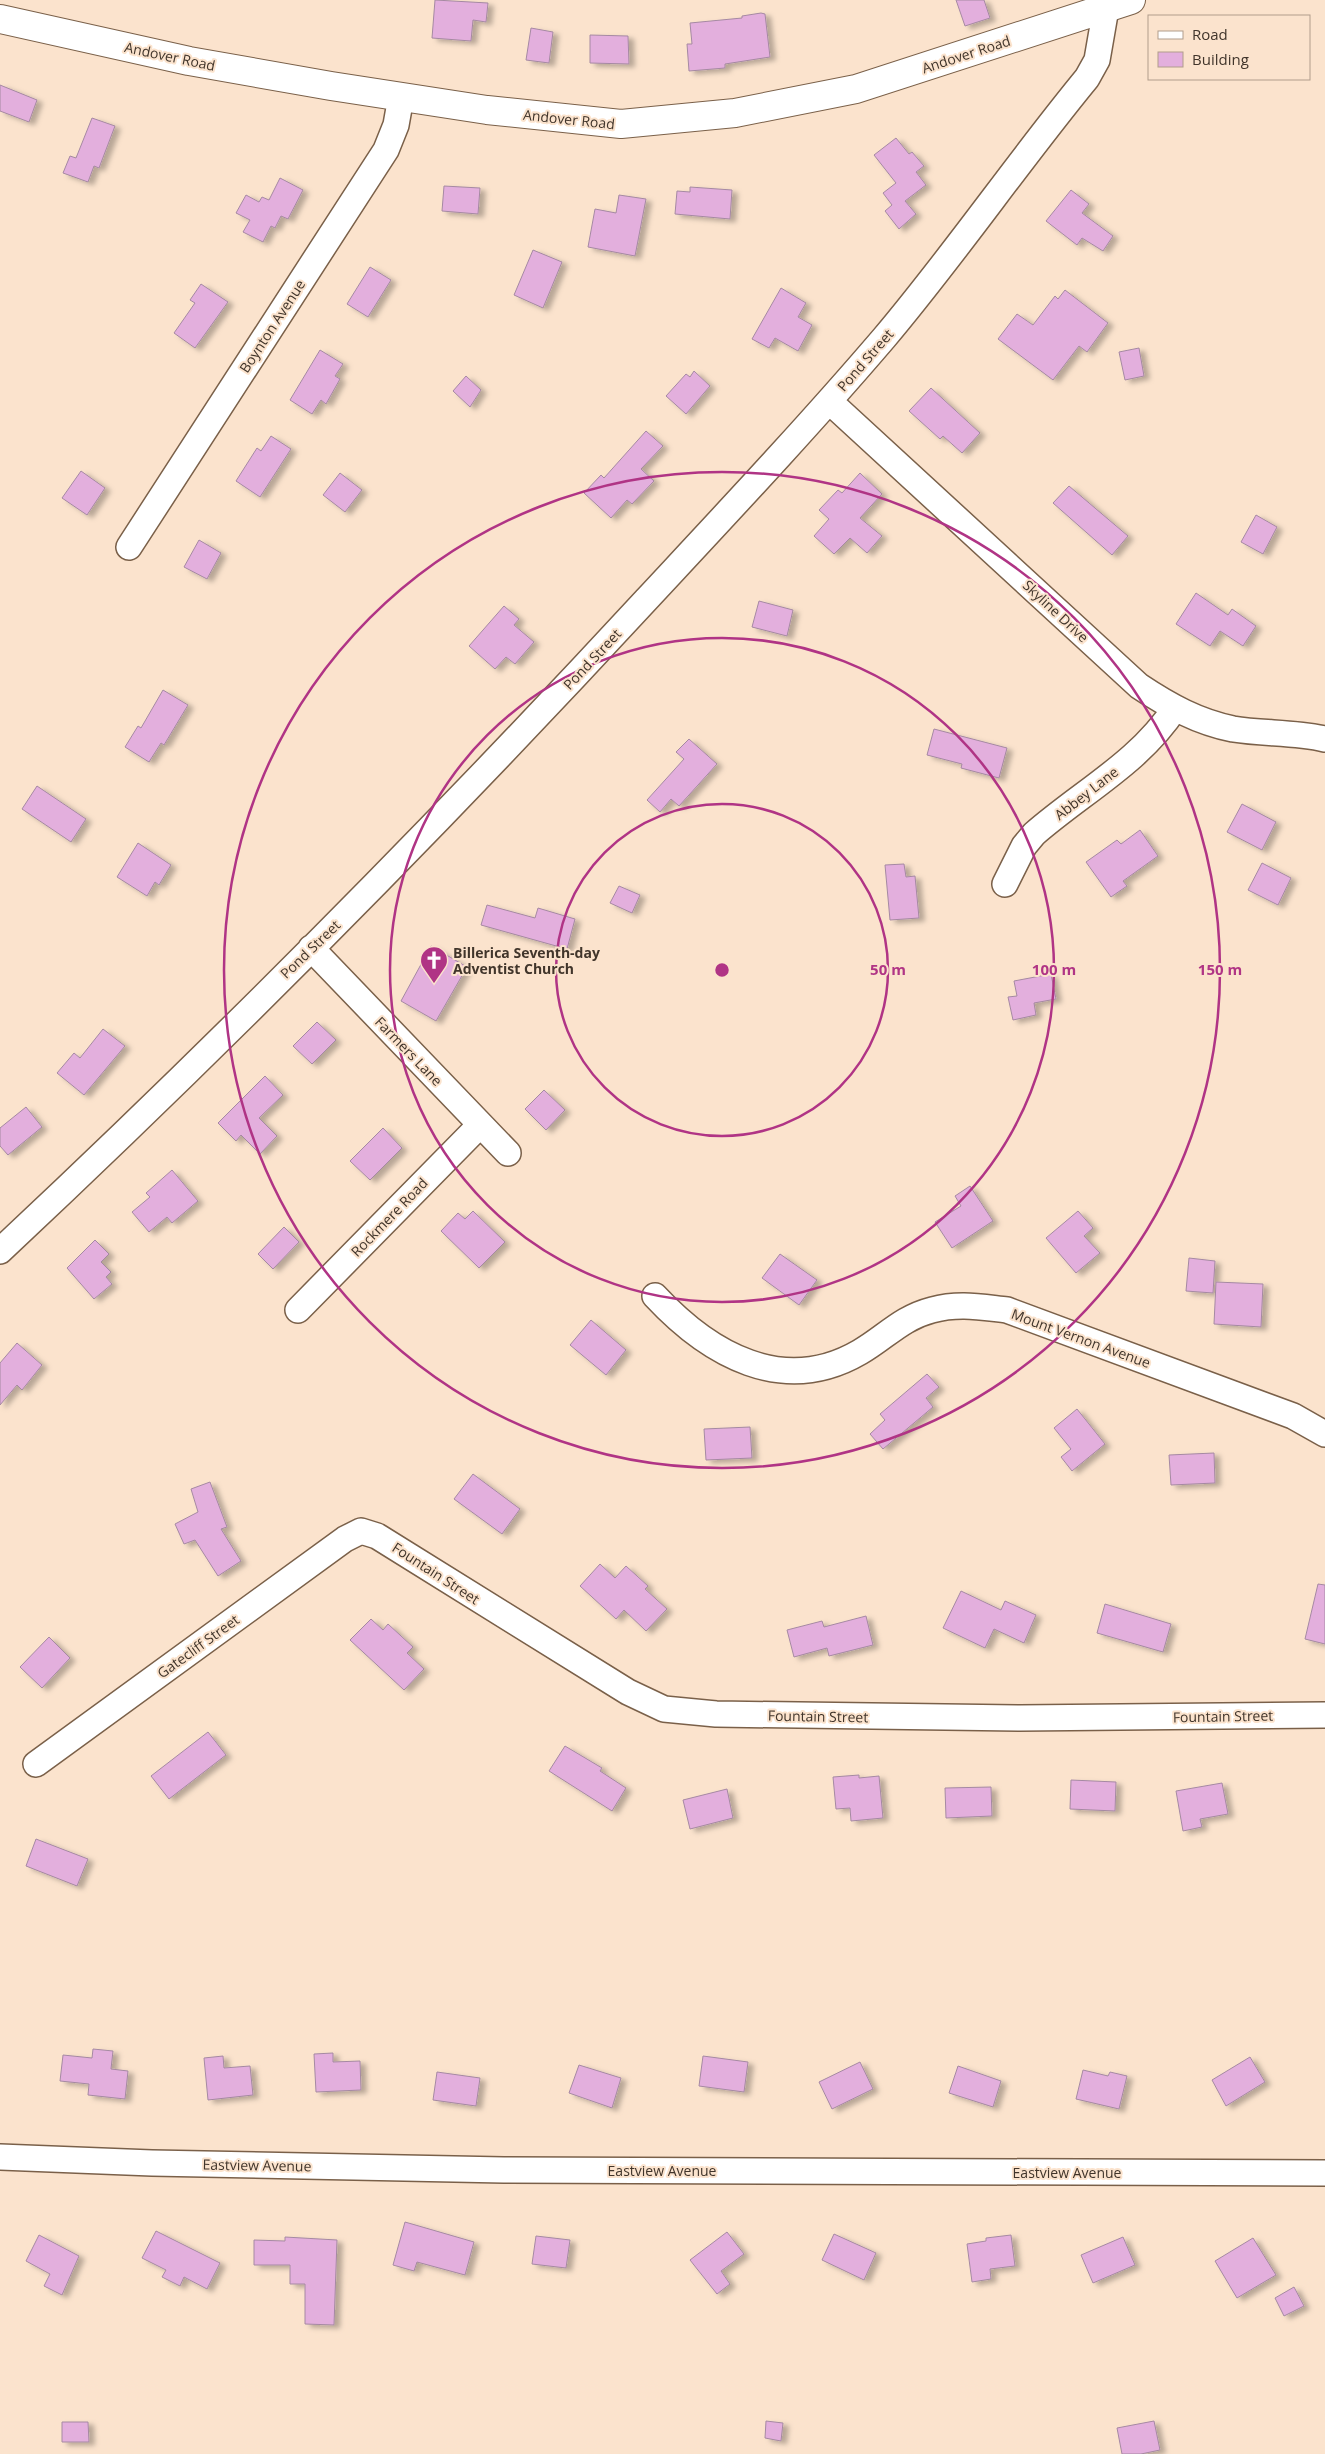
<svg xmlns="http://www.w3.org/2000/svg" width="1325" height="2454" font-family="'Open Sans',sans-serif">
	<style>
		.building { fill: #e3afdd; stroke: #a589a2; filter: url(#shadow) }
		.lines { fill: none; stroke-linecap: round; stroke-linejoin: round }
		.minor-casing { stroke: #7a6049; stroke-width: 28 }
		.major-casing { stroke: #7a6049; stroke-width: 30 }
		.minor { stroke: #fff; stroke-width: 25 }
		.major { stroke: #fff; stroke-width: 28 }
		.ring { fill: none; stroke: #b03485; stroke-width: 2.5 }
		.labels { text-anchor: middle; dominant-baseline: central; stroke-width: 4; stroke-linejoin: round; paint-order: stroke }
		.street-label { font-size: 14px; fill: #41352b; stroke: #fbe3cd }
		.poi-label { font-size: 14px; font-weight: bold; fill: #41352b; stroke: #fbe3cd; text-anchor: start }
		.centre { fill: #b03485; stroke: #fbe3cd; stroke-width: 2.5 }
		.ring-label { font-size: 15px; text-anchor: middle; font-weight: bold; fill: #b03485; stroke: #fbe3cd; stroke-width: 4; stroke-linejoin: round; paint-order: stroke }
	</style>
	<defs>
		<filter id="shadow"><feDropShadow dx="5.5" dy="3" stdDeviation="2.5" flood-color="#0004"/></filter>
	</defs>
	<rect width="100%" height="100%" fill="#fbe3cd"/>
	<!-- building -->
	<path class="building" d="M435,0L488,3L486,22L473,20L471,41L432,38Z
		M956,0H984L990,18L965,26Z
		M761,13L765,14L770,57L725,64V68L689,71L687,44H692L690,23L742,18V16Z
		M531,28L553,32L549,63L526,60Z
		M590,35L628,36L629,64L590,63Z
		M0,85L37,100L29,122L0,111Z
		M92,118L115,126L99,168L94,166L88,182L63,173L70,156L76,158Z
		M896,138L909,154L912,152L924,166L916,172L926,185L905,201L916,214L899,229L885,211L892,205L883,193L896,183L874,155Z
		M280,178L303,190L288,219L281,216L275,228L271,226L263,242L243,232L250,220L236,213L246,195L259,202L262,197L269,200Z
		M444,186L480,188L478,214L442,211Z
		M690,187L732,190L730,219L675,214L677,191L690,192Z
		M1071,190L1089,204L1082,213L1113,236L1103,251L1082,238L1077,245L1046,221Z
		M619,195L646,199L635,256L588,247L595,209L616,213Z
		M533,250L562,262L543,308L514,295Z
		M370,267L391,280L368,317L347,304Z
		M201,284L228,302L195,348L174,333L195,303L190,300Z
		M781,288L806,303L798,317L812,325L798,351L775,338L769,348L752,339Z
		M1065,290L1108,323L1087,352L1079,346L1053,380L998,339L1017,314L1033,325L1055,296L1058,299Z
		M1139,348L1144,376L1125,380L1119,352Z
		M320,350L343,364L335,376L340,379L326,404L321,400L312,414L290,400Z
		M694,371L710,386L686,414L666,396L686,374L690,377Z
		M466,376L481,390L470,407L453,391Z
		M931,388L980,433L962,453L943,436L940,439L909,411Z
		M646,431L663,446L641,469L654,481L632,504L627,500L611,518L584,493L601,475L604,478Z
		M271,436L291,449L260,497L236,481L257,448L261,451Z
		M81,471L105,488L87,515L62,498Z
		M340,473L362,490L345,512L323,495Z
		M860,473L882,494L860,518L882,536L867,553L850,538L834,554L814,536L829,519L819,510L838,490L842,493Z
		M1069,486L1128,536L1112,555L1053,503Z
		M1256,515L1277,527L1263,554L1241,542Z
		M199,540L221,553L207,579L184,567Z
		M1196,593L1228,615L1232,609L1256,626L1243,646L1220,631L1210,646L1176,624Z
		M759,601L793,610L787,636L752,627Z
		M504,606L519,619L514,625L534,642L515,664L506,657L495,669L469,646Z
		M163,690L188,705L164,745L161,743L149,762L125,747L138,726L141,728Z
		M934,729L1007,748L999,778L961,768L962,764L927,755Z
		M689,739L717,764L679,806L671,799L660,812L647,800L684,759L676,752Z
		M37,786L86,819L71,842L22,809Z
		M1242,804L1276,822L1262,850L1227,832Z
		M1140,830L1158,856L1123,881L1127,886L1111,897L1086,862L1117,840L1121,844Z
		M138,843L171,865L159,885L155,882L147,896L117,877Z
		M1262,863L1291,878L1278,905L1248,890Z
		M904,864L906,877L915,876L919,918L890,920L885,865Z
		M619,886L640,895L632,913L610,903Z
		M487,905L535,918L538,908L575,919L567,949L481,925Z
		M431,946L467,967L436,1021L401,1001Z
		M1051,974L1056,999L1034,1003L1036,1015L1013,1020L1008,997L1017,996L1014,981Z
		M317,1022L336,1040L312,1064L293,1046Z
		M103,1029L125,1046L84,1095L57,1073L74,1053L80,1058Z
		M265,1076L283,1095L259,1118L277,1136L260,1154L241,1135L236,1141L218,1123Z
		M544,1090L565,1110L546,1130L525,1109Z
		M26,1107L42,1127L8,1155L0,1146V1128Z
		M383,1128L402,1148L370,1180L350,1161Z
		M172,1170L198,1201L172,1223L167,1217L149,1232L132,1212L150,1197L146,1193Z
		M970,1186L993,1221L952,1248L935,1222L961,1206L955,1196Z
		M473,1211L505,1242L479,1268L441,1231L458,1213L465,1219Z
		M1078,1211L1093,1228L1084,1236L1100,1253L1076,1273L1046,1238Z
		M284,1227L299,1242L273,1269L258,1254Z
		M95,1240L109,1254L101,1262L111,1272L106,1277L112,1284L94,1299L67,1268Z
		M780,1254L817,1280L799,1305L762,1278Z
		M1189,1258L1215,1261L1213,1293L1186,1291Z
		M1216,1282L1263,1284L1261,1327L1214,1324Z
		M591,1320L626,1350L606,1375L570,1345Z
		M17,1343L42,1365L22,1390L17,1385L0,1405V1363Z
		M927,1374L939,1387L926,1398L933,1407L883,1449L870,1434L885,1420L880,1414Z
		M1077,1409L1105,1444L1072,1471L1061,1457L1071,1449L1054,1428Z
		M750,1427L752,1458L706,1460L704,1429Z
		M1214,1453L1215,1483L1171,1485L1169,1455Z
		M473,1474L520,1509L502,1534L454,1499Z
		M210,1482L227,1527L221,1529L241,1561L218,1576L195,1540L184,1544L175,1524L198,1512L191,1489Z
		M600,1564L615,1578L626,1566L648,1586L645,1589L667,1609L646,1631L624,1610L616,1619L580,1586Z
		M1318,1584L1325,1585V1644L1305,1639Z
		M961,1591L1001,1610L1005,1601L1036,1615L1024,1643L994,1629L985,1648L943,1628Z
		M1105,1604L1171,1624L1163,1652L1097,1633Z
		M866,1616L873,1645L829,1656L827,1648L794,1657L787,1630L822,1621L824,1627Z
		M371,1619L383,1630L388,1624L413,1647L407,1653L424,1669L404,1690L350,1640Z
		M49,1637L70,1658L42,1688L20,1667Z
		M208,1732L226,1755L169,1799L151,1776Z
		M565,1746L602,1768L600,1771L626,1788L612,1811L549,1771Z
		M859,1775V1778L879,1776L883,1818L851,1821L850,1808L836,1809L833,1777Z
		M1071,1780L1116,1782L1115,1811L1070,1809Z
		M1222,1783L1228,1814L1200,1819L1202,1827L1183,1831L1176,1791Z
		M991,1787L992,1816L946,1818L945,1788Z
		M727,1789L733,1818L690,1829L683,1800Z
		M36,1839L88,1859L77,1886L26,1866Z
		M93,2049L113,2051L111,2069L128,2071L125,2099L88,2095L89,2084L60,2081L63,2055L92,2058Z
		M333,2053V2062L360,2061L361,2090L316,2092L314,2054Z
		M223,2056L224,2068L250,2066L253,2095L208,2100L204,2058Z
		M703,2056L748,2062L744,2092L699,2086Z
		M1250,2057L1265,2082L1226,2106L1212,2080Z
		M860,2062L873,2089L832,2109L819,2082Z
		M579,2065L621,2078L612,2108L569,2093Z
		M958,2066L1001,2081L993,2107L949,2093Z
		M1083,2070L1108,2076L1110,2072L1127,2076L1119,2109L1076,2099Z
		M437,2072L480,2078L476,2106L433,2100Z
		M405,2222L474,2242L465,2275L417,2262L414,2271L393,2265Z
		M156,2231L220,2263L207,2289L184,2277L180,2286L162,2277L166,2270L142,2258Z
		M727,2232L744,2254L721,2271L730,2284L717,2294L690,2260Z
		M834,2234L876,2253L864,2280L822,2260Z
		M39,2235L79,2256L62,2295L44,2286L50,2274L26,2261Z
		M1011,2235L1015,2266L990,2269L991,2279L972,2282L967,2244L986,2241V2238Z
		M536,2236L570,2240L566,2268L532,2264Z
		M285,2237L337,2240L334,2325L305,2324V2284H290V2265H254V2240L285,2241Z
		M1123,2237L1135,2265L1093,2283L1081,2255Z
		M1253,2238L1276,2275L1237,2298L1215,2261Z
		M1294,2287L1304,2306L1284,2316L1275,2298Z
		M766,2421L783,2423L781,2441L765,2438Z
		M1154,2421L1160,2450L1141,2454H1122L1117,2428Z
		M62,2422H88L89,2442H62Z"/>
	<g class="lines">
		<!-- minor casing -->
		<g class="minor-casing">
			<path id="minor" d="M829,401L1139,686C1169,706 1198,722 1233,729C1264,734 1295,732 1325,739
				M129,547L386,150L396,125L401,97
				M1005,884L1024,846L1034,834C1082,792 1140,762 1175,708
				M311,948L508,1153
				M0,1251C223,1042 438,825 646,600C726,514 807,428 884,338C955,254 1017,163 1087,78L1097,60L1106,8
				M655,1296C709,1354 783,1397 860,1352C886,1337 901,1318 932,1310C959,1303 979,1307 1007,1310L1293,1416L1325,1434
				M298,1310L480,1125
				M36,1764L345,1539L361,1531L377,1536L628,1692L664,1709L716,1714L1020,1718L1325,1715
				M0,2157L152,2163L504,2170L1325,2173"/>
		</g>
		<!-- major casing -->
		<g class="major-casing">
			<path id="major" d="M0,19L189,61L331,86L487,110L621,124L735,113L856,89L1131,0"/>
		</g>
		<!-- minor -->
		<use href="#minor" class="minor"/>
		<!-- major -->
		<use href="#major" class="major"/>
	</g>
	<!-- distance rings -->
	<g class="ring">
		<circle cx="722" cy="970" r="166"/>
		<circle cx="722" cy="970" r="332"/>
		<circle cx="722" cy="970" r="498"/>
	</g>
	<!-- icons -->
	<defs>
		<g id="church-pin" transform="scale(1.4375)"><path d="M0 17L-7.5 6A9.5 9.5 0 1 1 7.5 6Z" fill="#b03485" stroke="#fbe3cd"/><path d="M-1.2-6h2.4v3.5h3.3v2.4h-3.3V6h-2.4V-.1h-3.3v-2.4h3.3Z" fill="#fff"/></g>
	</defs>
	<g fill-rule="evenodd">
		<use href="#church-pin" x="434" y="960"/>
	</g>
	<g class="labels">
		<!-- street labels -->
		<g class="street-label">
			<text transform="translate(966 54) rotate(-18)">Andover Road</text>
			<text transform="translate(170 56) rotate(12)">Andover Road</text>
			<text transform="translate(569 119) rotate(6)">Andover Road</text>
			<text transform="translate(272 326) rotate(-57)">Boynton Avenue</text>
			<text transform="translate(865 360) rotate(-49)">Pond Street</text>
			<text transform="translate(1056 611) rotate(43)">Skyline Drive</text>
			<text transform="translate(592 659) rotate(-47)">Pond Street</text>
			<text transform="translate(1086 793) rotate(-38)">Abbey Lane</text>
			<text transform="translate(310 949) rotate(-44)">Pond Street</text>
			<text transform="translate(409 1051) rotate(46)">Farmers Lane</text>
			<text transform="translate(389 1217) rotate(-46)">Rockmere Road</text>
			<text transform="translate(1081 1338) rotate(20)">Mount Vernon Avenue</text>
			<text transform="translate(436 1573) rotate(33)">Fountain Street</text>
			<text transform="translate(198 1646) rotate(-36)">Gatecliff Street</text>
			<text transform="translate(818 1716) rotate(1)">Fountain Street</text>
			<text transform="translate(1223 1716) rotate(-1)">Fountain Street</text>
			<text transform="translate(257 2165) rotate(1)">Eastview Avenue</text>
			<text x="662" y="2170">Eastview Avenue</text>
			<text x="1067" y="2172">Eastview Avenue</text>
		</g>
		<!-- poi labels -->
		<g class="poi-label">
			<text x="453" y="952">Billerica Seventh-day<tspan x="453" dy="16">Adventist Church</tspan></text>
		</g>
	</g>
	<circle cx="722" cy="970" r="8" class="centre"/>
	<g class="ring-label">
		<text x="888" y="975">50 m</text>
		<text x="1054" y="975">100 m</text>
		<text x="1220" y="975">150 m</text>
	</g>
	<!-- legend -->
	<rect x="1148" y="15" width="162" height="65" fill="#fbe3cd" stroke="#b19d8c"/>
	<rect x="1158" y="31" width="25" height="8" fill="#ffffff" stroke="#b19d8c"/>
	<text x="1192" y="40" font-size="15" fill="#41352b">Road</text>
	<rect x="1158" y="52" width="25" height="15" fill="#e3afdd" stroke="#b19d8c"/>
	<text x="1192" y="65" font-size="15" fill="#41352b">Building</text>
</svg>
